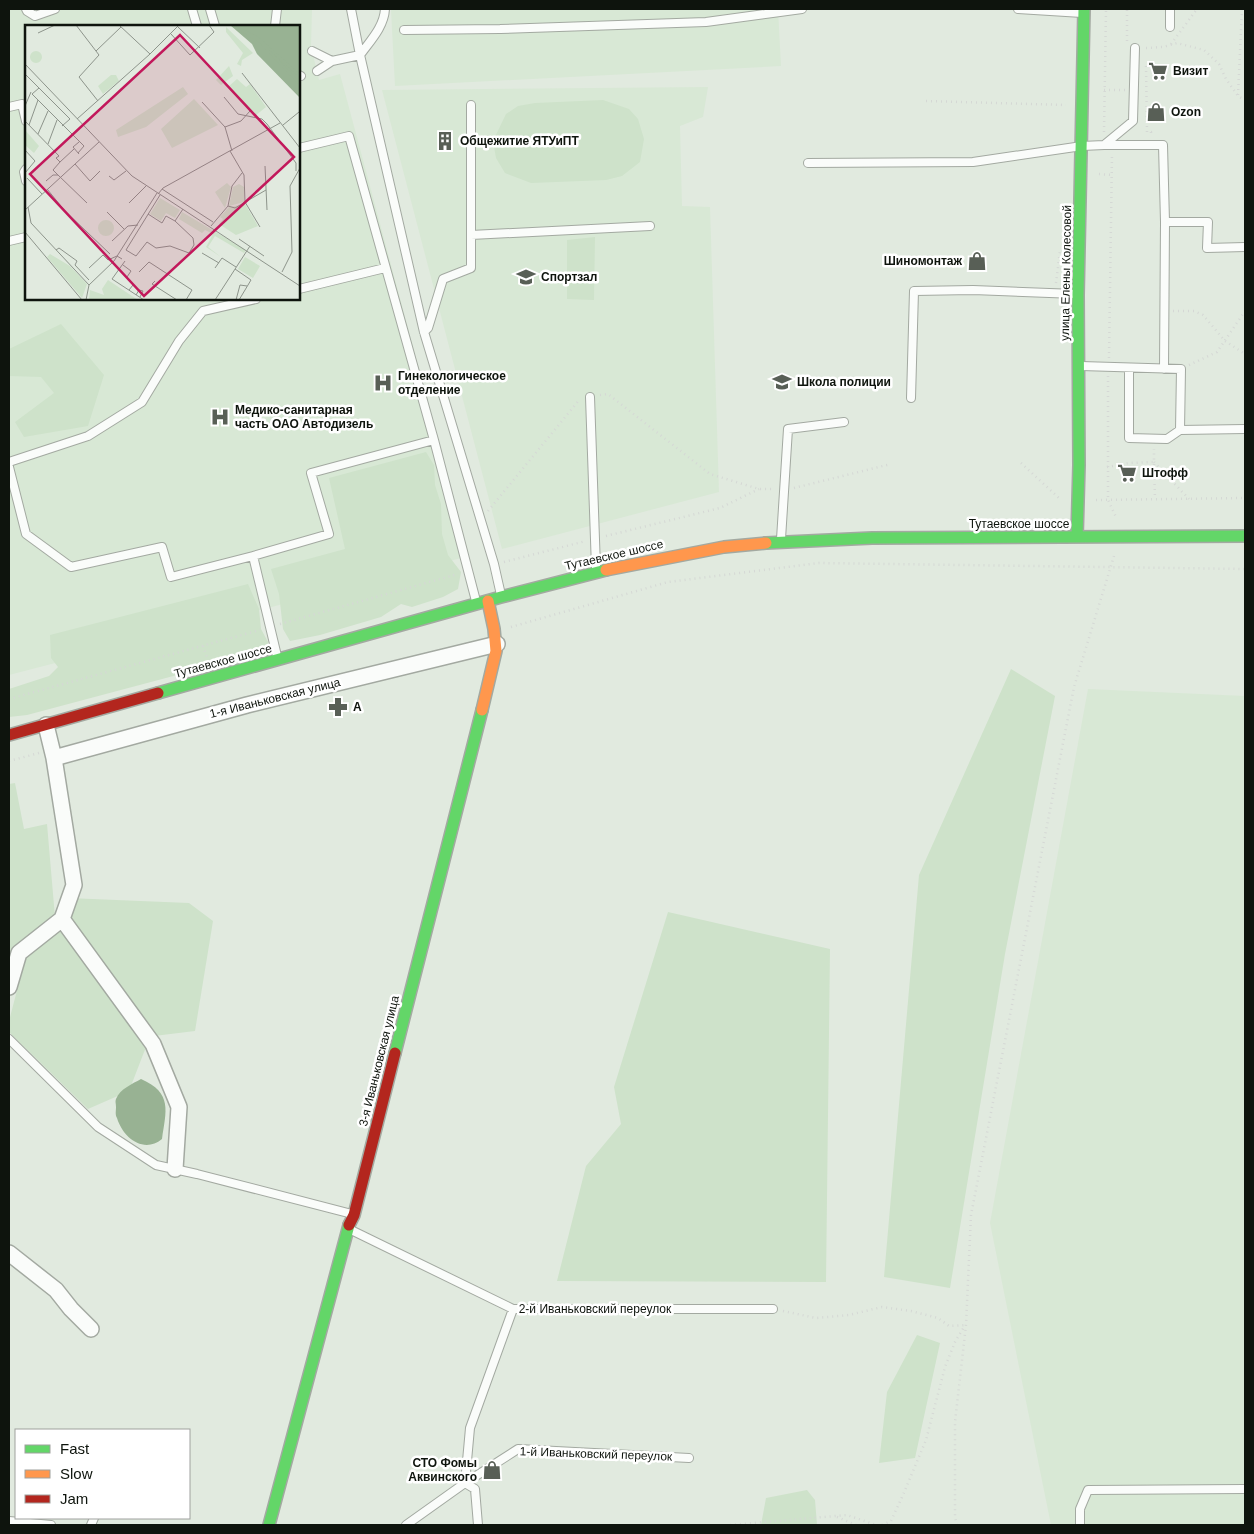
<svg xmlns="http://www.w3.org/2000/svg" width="1254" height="1534" font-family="Arial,sans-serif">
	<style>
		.built { fill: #d8e8d5; fill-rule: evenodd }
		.green { fill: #cee2ca }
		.water { fill: #98b293 }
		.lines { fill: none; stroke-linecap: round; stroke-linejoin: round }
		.lane-casing { stroke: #a3a9a1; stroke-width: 10 }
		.street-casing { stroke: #a3a9a1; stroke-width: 18 }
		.fast-casing { stroke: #a3a9a1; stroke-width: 14 }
		.slow-casing { stroke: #a3a9a1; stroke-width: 14 }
		.jam-casing { stroke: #a3a9a1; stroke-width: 14 }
		.path { stroke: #d5d8d5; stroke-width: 2.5; stroke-dasharray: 1 4; stroke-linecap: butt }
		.lane { stroke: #fafcfa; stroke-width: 8 }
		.street { stroke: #fafcfa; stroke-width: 15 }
		.fast { stroke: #63d668; stroke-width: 11 }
		.slow { stroke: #ff974d; stroke-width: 11 }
		.jam { stroke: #b3261e; stroke-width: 11 }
		.labels { text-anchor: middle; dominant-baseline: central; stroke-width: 5; stroke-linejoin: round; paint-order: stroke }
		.poi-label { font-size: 12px; font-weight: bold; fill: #0e140d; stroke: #fff; text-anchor: start }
		.street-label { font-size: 12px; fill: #0e140d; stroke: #fff }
		.inset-river { fill: none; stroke: #98b293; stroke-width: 2.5 }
		.inset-road { fill: none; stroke: #8d948b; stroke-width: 1 }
		.view { fill: #c2185b; fill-opacity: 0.15; stroke: #c2185b; stroke-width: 2.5 }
		.inset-edge { fill: none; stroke: #0e140d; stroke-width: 2.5 }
	</style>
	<rect width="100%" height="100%" fill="#e1eadf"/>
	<!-- built -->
	<path class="built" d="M9,9H312L311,46L319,80L340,74L469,556L9,675ZM26,26H299V299H26Z
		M423,9H778L781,66L395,86L391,10Z
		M708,87L703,117L680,126L682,206L710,207L719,492L502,549L382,90Z
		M1088,689L1245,696V1525H1051L990,1223Z"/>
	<!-- green -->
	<path class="green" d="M603,100L629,109L638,119L644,139L640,162L622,176L606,180L531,183L505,173L496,158L493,141L506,114L518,106L535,103Z
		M595,237L594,300L567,299V240Z
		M61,324L104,375L88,426L24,437L15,422L54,393L41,377L9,376V349Z
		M426,452L434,465L435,485L441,504L442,534L448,555L461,572L458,589L443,597L412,607L401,604L381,617L320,635L290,641L283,629L279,594L271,569L345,549L329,478Z
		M248,584L259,609L261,629L268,642L267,649L260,653L27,715L9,717V689L49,676L58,667L51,658L50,635Z
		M1011,669L1055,696L1005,954L950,1288L884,1277L919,875Z
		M15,783L24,829L47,824L55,917L9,963V784Z
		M68,898L189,903L213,921L195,1031L154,1036L69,919Z
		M668,912L830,949L826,1282L557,1281L586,1166L621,1124L614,1087Z
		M61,928L146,1047L129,1091L88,1109L9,1032V1021L26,956Z
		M917,1335L940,1343L915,1458L879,1463L887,1392Z
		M807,1490L815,1500L817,1525H761L766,1498Z"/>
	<!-- water -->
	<path class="water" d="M141,1079C173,1093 166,1111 162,1139C144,1154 123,1138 117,1118C115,1115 116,1111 116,1107C116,1103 115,1102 116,1099C120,1089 132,1084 141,1079Z"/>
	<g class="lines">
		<!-- lane casing -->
		<g class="lane-casing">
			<path id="lane" d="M26,9L27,11L35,16L55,9
				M192,9L197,26
				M210,9L215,26
				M351,9L360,55L424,332L494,564L501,595
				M1018,9L1082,13
				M1170,9V27
				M275,26L277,9
				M404,30L500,29L706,22L802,9
				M312,51L332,61
				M317,71L332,61L360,55C370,41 384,27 385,9
				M299,75L301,76
				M9,107L22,104L26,121
				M1104,145H1163L1165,222H1208L1207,248L1245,247
				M299,148L349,136L434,440L476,601
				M808,163L973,162L1082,146L1104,145L1133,121L1135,48
				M26,169L24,172L26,181
				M471,235L650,226
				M9,241L26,237
				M299,289L385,268
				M424,332L428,328L443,279L471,268V105
				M1081,366L1181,369L1180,430
				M1129,368V438L1167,439L1180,430L1245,429
				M1164,369L1165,222
				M590,397L596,568
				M911,398L914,291L973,290L1076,294
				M9,462L88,436L142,402L179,341L203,311L256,299
				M9,467L26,534L71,567L162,547L171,577L253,556L277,656
				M781,539L788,429L844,422
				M253,556L329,534L311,473L434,440
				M9,1039L98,1127L156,1165L197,1174L352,1214
				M349,1229L513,1309H773
				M9,1521L51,1525
				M91,1525L94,1518
				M406,1525L465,1483L518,1449L689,1458
				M478,1525L475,1489L465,1483L470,1428L513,1309
				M1080,1525V1509L1088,1490L1245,1489"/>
		</g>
		<!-- street casing -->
		<g class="street-casing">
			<path id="street" d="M46,725L54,758L74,885L62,919L153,1044L179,1107L175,1169
				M54,758L247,705L497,644
				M9,987L19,953L62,919
				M9,1253L56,1290L71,1309L91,1329"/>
		</g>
		<!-- fast casing -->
		<g class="fast-casing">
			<path id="fast" d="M1077,537L1079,465L1078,295L1084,9
				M766,543L872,538L1245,536
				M158,693L501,597L606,570
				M395,1053L482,710
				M269,1525L349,1225"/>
		</g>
		<!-- slow casing -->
		<g class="slow-casing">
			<path id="slow" d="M606,570L724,547L766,543
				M482,710L496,651L494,629L488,601"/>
		</g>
		<!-- jam casing -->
		<g class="jam-casing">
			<path id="jam" d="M9,735L158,693
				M349,1225L354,1215L395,1053"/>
		</g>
		<!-- path -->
		<path class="path" d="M1127,41V9
			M1171,44L1197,9
			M1146,48L1163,47L1177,43L1204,50L1219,64L1226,79L1238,96L1245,100
			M1146,66L1147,132H1151V136
			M1104,90H1125
			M1238,95L1242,9
			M926,101L1066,105
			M1104,132L1106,9
			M1099,174L1112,175
			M1056,283L1060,251
			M1173,311H1194L1203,315L1225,341L1245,354
			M1109,358L1112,154
			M1189,365L1217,352L1245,311
			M1108,376V500L1116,517
			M600,395L608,394L710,474L759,489H774
			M1154,462L1189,499
			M1021,463L1060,499
			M1154,464L1155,499
			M1107,467L1129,463L1154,462V449
			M794,488L891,464
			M1096,500L1245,498
			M488,511L580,399
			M606,536L720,508L759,489
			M504,562L586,541
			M280,624L458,574
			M511,627L668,582L819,563L1245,569
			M203,646L208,660
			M9,699L260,630
			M9,761L39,753
			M783,1311L816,1318L849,1315L882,1307L911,1311L938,1318L949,1326L966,1325
			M837,1517L856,1525
			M730,1525L847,1515L876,1525
			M882,1525L891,1521L903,1495L926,1440L945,1367L955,1342L964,1327
			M957,1525L955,1517V1422L966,1325L971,1215L1074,687L1114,556"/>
		<!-- lane -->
		<use href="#lane" class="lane"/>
		<!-- street -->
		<use href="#street" class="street"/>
		<!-- fast -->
		<use href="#fast" class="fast"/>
		<!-- slow -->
		<use href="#slow" class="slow"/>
		<!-- jam -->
		<use href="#jam" class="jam"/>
	</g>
	<!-- icons -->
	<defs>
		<g id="supermarket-bare" transform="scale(1.5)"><path d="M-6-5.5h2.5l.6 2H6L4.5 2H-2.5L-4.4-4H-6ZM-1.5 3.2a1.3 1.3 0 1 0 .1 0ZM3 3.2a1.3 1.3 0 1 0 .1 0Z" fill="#585f56" stroke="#fff" stroke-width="2.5" paint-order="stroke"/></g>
		<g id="shop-bare" transform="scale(1.5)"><path d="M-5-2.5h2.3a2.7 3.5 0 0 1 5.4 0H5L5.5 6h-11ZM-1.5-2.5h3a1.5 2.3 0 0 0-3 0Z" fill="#585f56" stroke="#fff" stroke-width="2.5" paint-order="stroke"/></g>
		<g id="building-bare" transform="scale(1.5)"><path d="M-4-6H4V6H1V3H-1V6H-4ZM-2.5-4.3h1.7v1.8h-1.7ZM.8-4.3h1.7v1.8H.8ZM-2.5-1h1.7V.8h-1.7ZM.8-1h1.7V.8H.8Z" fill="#585f56" stroke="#fff" stroke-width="2.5" paint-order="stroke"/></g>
		<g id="university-bare" transform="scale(1.5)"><path d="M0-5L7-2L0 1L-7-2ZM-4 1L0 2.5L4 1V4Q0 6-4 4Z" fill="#585f56" stroke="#fff" stroke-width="2.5" paint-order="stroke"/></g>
		<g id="hospital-bare" transform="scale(1.5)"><path d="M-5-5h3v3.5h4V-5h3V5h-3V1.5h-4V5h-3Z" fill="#585f56" stroke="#fff" stroke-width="2.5" paint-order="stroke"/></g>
		<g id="pharmacy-bare" transform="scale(1.5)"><path d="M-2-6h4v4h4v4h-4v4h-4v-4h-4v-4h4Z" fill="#585f56" stroke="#fff" stroke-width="2.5" paint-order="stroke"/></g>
	</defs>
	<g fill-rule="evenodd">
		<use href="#supermarket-bare" x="1158" y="71"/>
		<use href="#shop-bare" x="1156" y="112"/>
		<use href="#building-bare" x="445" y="141"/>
		<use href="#shop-bare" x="977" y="261"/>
		<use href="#university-bare" x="526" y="277"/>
		<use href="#university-bare" x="782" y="382"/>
		<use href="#hospital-bare" x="383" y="383"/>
		<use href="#hospital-bare" x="220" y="417"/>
		<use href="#supermarket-bare" x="1127" y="473"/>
		<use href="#pharmacy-bare" x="338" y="707"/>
		<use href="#shop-bare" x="492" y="1470"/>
	</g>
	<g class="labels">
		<!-- poi labels -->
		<g class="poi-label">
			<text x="1173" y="71">Визит</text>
			<text x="1171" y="112">Ozon</text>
			<text x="460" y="141">Общежитие ЯТУиПТ</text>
			<text x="962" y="261" text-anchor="end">Шиномонтаж</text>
			<text x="541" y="277">Спортзал</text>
			<text x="398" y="376">Гинекологическое<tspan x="398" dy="14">отделение</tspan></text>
			<text x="797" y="382">Школа полиции</text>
			<text x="235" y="410">Медико-санитарная<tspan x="235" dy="14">часть ОАО Автодизель</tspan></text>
			<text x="1142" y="473">Штофф</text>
			<text x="353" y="707">А</text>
			<text x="477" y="1463" text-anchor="end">СТО Фомы<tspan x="477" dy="14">Аквинского</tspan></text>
		</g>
		<!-- street labels -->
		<g class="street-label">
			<text transform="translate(1066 273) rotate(-89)">улица Елены Колесовой</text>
			<text x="1019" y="524">Тутаевское шоссе</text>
			<text transform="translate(614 555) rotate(-13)">Тутаевское шоссе</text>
			<text transform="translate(223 661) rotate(-15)">Тутаевское шоссе</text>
			<text transform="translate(275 698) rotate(-14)">1-я Иваньковская улица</text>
			<text transform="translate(379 1061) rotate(-76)">3-я Иваньковская улица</text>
			<text x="595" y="1309">2-й Иваньковский переулок</text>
			<text transform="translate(596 1454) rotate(2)">1-й Иваньковский переулок</text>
		</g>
	</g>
	<!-- overview -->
	<g transform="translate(25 25)">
		<rect width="275" height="275" fill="#e1eadf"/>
		<path d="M201,2L228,28L217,35L216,41L212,39L218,28L201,7ZM5 32a6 6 0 1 1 12 0a6 6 0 1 1-12 0ZM204,41L208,51L196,60L191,55ZM86,50H91L94,56L78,69L73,61ZM212,54L221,62L225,59L241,82L230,91L203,62ZM158,62L163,69L121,102L93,112L91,105ZM169,74L193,100L147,123L136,104ZM0,105L14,121L9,128L0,120ZM202,158L206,162L200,183L190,167ZM214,159L219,162V177L204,181L208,162ZM135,173L155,185L150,193L141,188L136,196L125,189ZM220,179L233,201L211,210L194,199L198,194L195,192L204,182ZM157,187L221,225L219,228L190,211L183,222L196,232L181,222L188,209L180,205L177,208L154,194ZM73 203a8 8 0 1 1 16 0a8 8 0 1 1-16 0ZM25,229L45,241L62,259L57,273L22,232ZM220,232L235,241L228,253L213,244ZM83,255L113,275H64L65,265L79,270L77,264Z" fill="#cee2ca"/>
		<path d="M205,0H275V73L232,29L227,19Z" fill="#98b293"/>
		<path class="inset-river" d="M207,0L233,15L275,59M218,5L234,14L275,51"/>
		<path class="inset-road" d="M51,0L74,30L54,52L73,76M153,2L175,23M13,8L30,0M146,9L165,30L189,7L184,0M71,26L96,2M125,29L154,0M0,39L107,151L275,261M217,48L275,123M0,49L45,94L37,101M14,63L7,69L59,121L53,128M199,72L213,89L237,94L242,99L271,138V146M177,77L200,102L207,126M0,81L6,67M52,94L125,29L94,0M0,96L34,131L31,133L35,137L28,145L33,150M4,100L13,75M258,100L274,87M200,102L216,96L225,86M13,109L23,86M23,119L32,95M0,125L10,136L0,148M205,126L219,150L220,177L235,202M54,129L48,122L54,117M35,137L49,124M50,139L65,156L75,146M240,141L242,185M84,151L89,155L101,146M2,153L17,169M21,156L28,150H33L62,178M22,164L40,186L85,229M137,164L188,197M133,169L138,163L255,98M135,170L101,225L111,231L122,217L131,223L145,221L164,228L169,220L168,213L150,196L158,184M104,178L121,161M203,181L210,183L241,165M3,182L6,198L64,260M0,185L74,117M82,187L99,204M123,189L137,198L141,191L150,196M186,201L203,181L207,161L217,148M0,207L57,275M214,214L239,231M87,216L103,201L113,200M31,225L34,223L52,236L50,240L64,255M177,228L194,238M100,236L87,254L119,275M98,240L106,246L102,252L108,260L104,265M64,243L78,230L83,235L92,231L97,234M190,243L197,233L211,242M210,244L226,255L214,275M114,247L124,237L167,265L161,275M257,247L267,227L265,161L275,143M130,256L127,259L152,275M111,270L114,265L118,266L115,272M61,275L64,260L89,236L132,168M190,275L225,221M211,275L215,260L222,261"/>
		<path class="view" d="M155,10L269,132L119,271L5,149Z"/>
		<rect width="275" height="275" class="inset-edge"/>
	</g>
	<!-- border -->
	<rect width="1254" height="1534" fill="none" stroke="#0e140d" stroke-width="20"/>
	<!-- legend -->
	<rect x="15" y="1429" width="175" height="90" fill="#ffffff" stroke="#9fa19e"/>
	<rect x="25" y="1445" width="25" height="8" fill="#63d668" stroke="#9fa19e"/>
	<text x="60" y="1454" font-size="15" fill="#0e140d">Fast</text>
	<rect x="25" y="1470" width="25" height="8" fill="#ff974d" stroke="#9fa19e"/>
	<text x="60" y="1479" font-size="15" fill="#0e140d">Slow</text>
	<rect x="25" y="1495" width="25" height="8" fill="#b3261e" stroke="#9fa19e"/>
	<text x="60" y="1504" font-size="15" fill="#0e140d">Jam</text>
</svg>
